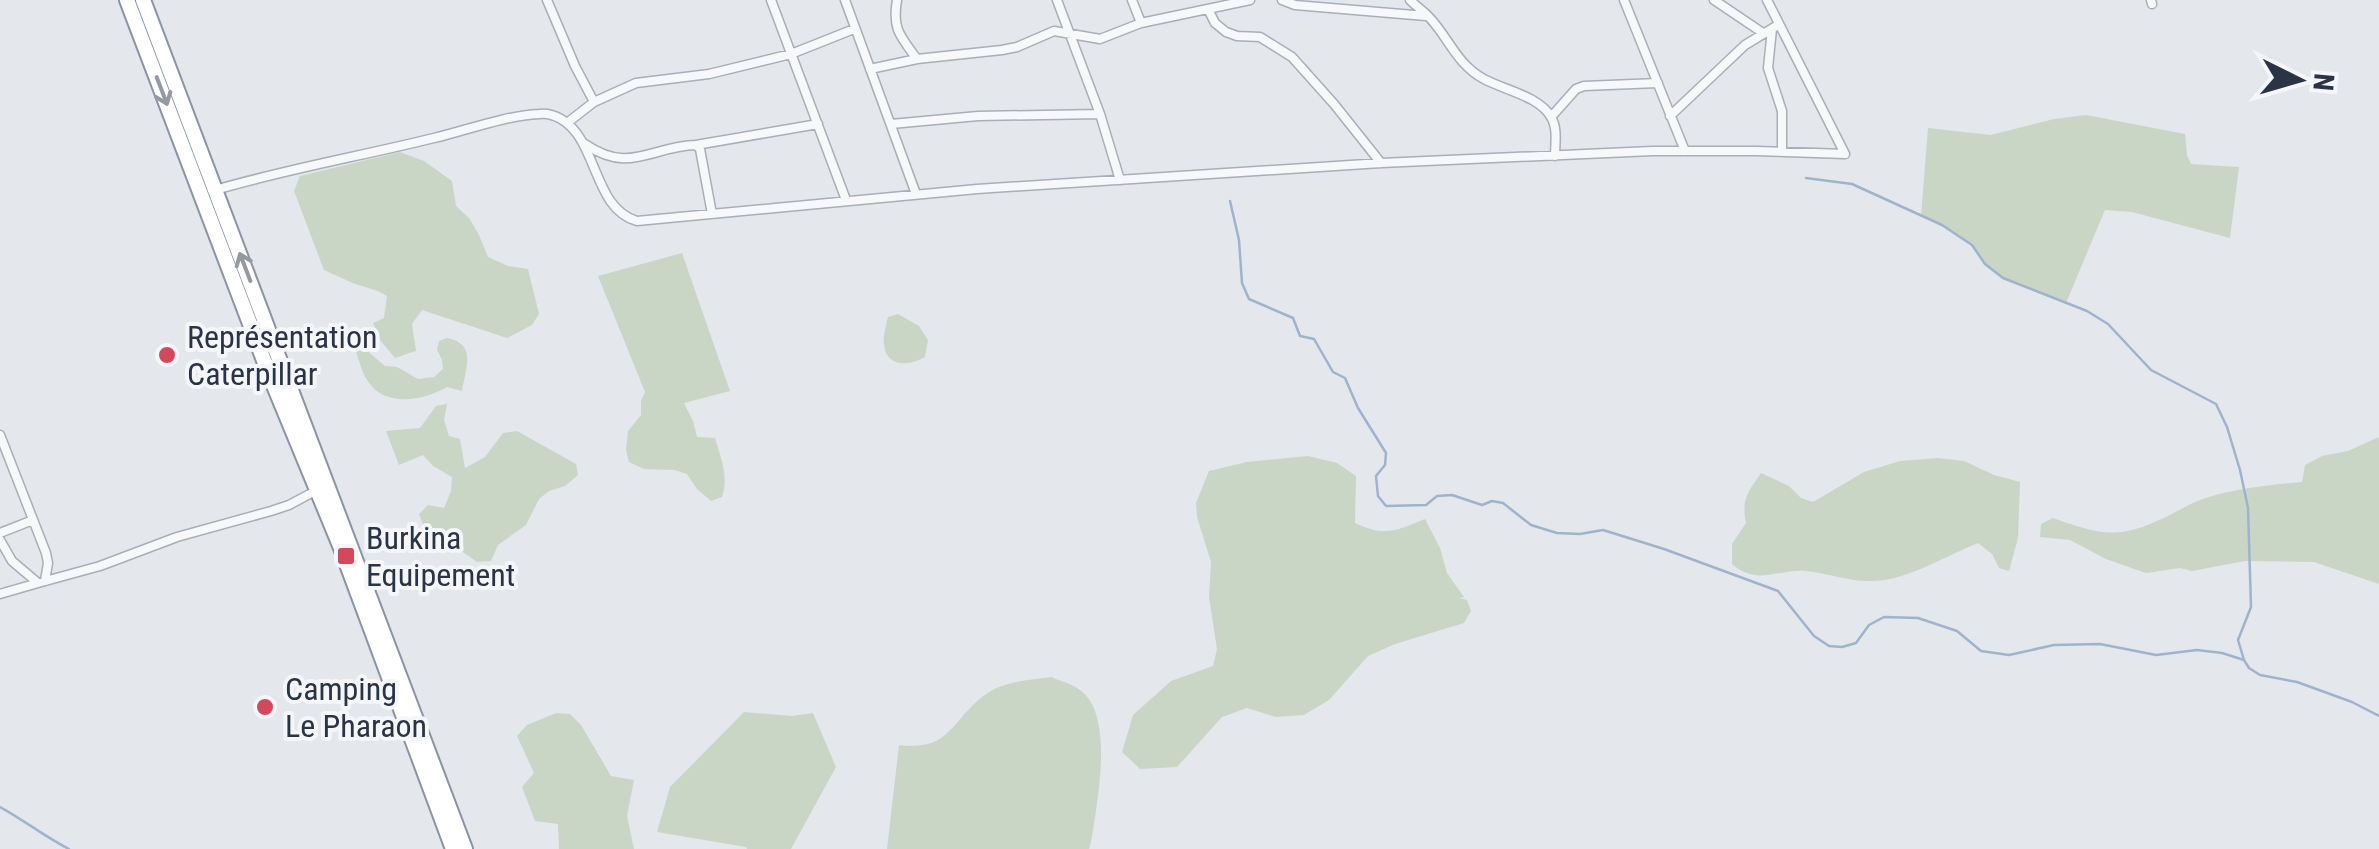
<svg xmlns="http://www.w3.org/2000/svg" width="2379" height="849" font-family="'Roboto Condensed',sans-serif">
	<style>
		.green { fill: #c9d6c5 }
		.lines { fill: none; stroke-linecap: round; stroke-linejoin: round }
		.stream { stroke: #9fb4cc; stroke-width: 2.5 }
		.street-casing { stroke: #a9aeb7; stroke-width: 11 }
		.highway-casing { stroke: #8b94a3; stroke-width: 18 }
		.street { stroke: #f7f8fa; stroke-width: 8 }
		.highway { stroke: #fff; stroke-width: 14 }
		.oneway { stroke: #959aa2 }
		.poi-dot { fill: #d1495b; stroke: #f4f6f9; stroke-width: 4 }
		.labels { text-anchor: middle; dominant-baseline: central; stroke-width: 8; stroke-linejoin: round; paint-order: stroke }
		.poi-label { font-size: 32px; fill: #2b3445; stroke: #f4f6f9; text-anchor: start }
	</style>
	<rect width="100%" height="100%" fill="#e4e7ec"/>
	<!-- green -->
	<path class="green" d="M2086,115L2185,134L2187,155L2191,164L2239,167L2230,238L2132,212L2105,210L2066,303L2003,278L1985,264L1972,245L1942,225L1921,216L1928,128L1991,135L2054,119Z
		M400,152L424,161L452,181L456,206L469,218L479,235L488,257L508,266L528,269L539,314L532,325L507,338L422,310L412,324L416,351L395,358L380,340L373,323L384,318L387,296L378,291L355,284L324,270L294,191L300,176Z
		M682,253L730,391L684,403L693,421L697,437L715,438C721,458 729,477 722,497L711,501L697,489L687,474L674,470L644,469L629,462L626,450L628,431L641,415V401L645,392L598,276Z
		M898,314L919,326L928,340L925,357C910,366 886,368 884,344C883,336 886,325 888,317Z
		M447,338C478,344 465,369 462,391L447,387C423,401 384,408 367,380C361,371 359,359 355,349H365L385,366L397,367L418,379L434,377L443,369L442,360L437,350L439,341Z
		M447,404L444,420L449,436L460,439L465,468L485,457L503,433L517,431L576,464L578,475L565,486L549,491L539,499L526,525L498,545L491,561L477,562L460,550L432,548L419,514L428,505L444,508L451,491L452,477L433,466L423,455L399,465L386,431L420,428L436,406Z
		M2379,437V584L2314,562L2245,561L2192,571L2180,568L2146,573L2106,559L2070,540L2040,537L2041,524L2053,518C2101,535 2118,540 2166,517C2180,510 2194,501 2209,497C2239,488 2271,485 2302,482L2305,465L2322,456L2348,451Z
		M1308,456L1337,463L1356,476L1355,523C1385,537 1395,531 1425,519L1440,548L1447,573L1464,597L1459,598L1467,600L1471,611L1464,623L1395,644L1368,656L1329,700L1304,715L1276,717L1247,708L1222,717L1177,767L1140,769L1122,752L1133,715L1171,681L1213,666L1217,649L1209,597L1211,562L1197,517L1196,503L1209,471L1247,462Z
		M1938,458L1964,461L1994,475L2020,482L2018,538L2009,571L1999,568L1992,554L1978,543C1945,556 1903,583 1868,581C1847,581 1827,573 1806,571C1777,569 1757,586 1732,564V544L1746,523C1741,499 1748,492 1761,473L1789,486L1801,498L1813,502L1864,472L1900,461Z
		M1051,677C1060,681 1073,684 1080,690C1115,715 1097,801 1092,837L1089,849H887L899,745C953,752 951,717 989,692C1006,681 1031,680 1051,677Z
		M744,712L792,716L813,713L836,767L791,849H747L746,847L657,832L670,787Z
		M556,713L570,714L581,725L611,776L634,780L627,816L634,849H559L558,824L535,821L522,787L534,773L517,736L527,725Z"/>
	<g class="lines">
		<!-- stream -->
		<path class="stream" d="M1806,178L1852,184L1942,225L1972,245L1985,264L2003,278L2087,311L2108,324L2151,370L2216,404L2227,427L2240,470L2248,508L2251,607L2238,640L2244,660
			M1230,201L1239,240L1242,283L1249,299L1293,318L1300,336L1314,339L1333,372L1345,378L1358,408L1386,453L1385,465L1376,476L1378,496L1386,506L1426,505L1437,496L1452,495L1482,505L1492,501L1503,503L1531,525L1557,533L1580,534L1603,530L1664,549L1778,591L1814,636L1829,646L1842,647L1856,643L1869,625L1884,617L1918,618L1957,631L1981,651L2009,655L2054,645L2100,644L2156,655L2197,650L2222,653L2244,660L2249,668L2260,675L2297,682L2352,702L2379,716
			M0,807C24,820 45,837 69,849"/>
		<!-- street casing -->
		<g class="street-casing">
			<path id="street" d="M547,0L575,66L594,102
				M771,0L846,200
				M845,0L916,194
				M897,0C892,29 900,36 917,59
				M1057,0L1100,114L1120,180
				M1132,0L1141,23
				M1282,0L1295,5L1426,16
				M1410,0C1416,6 1422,10 1428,16C1448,36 1456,64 1484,79C1504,90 1539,96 1551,117C1558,128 1555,144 1555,156
				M1624,0L1685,151
				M1714,0L1763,33
				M2151,0L2152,4
				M1208,9L1215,23L1226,32L1237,36L1260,37L1292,57L1334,104L1381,163
				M1772,29L1768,68L1782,111V151
				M870,69L917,59L1002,50L1017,47L1054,31L1100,39L1141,23L1250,0
				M1670,116L1745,45L1778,25
				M1551,117L1576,89L1584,86L1658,83
				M567,123L594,102L636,83L709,74L791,54L854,29
				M891,124L978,116L1100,114
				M585,144C630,175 651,146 696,145L700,149L712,214
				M696,145L818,124
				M215,190C287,169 361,156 434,138C468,130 503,116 539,114C547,113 554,115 561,119C598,140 593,209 637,221L977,189L1381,163L1652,151H1756L1845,154L1767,0
				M0,435L46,553L48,563L45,581
				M0,533L33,520
				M0,540L12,561L38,583L100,566L177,537L271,511L289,505L319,489
				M0,594L38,583"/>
		</g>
		<!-- highway casing -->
		<g class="highway-casing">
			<path id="highway" d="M127,0L268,371L341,548L453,849
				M143,0L465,849"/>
		</g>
		<!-- street -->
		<use href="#street" class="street"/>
		<!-- highway -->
		<use href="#highway" class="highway"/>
	</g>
	<!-- one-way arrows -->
	<defs><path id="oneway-shaft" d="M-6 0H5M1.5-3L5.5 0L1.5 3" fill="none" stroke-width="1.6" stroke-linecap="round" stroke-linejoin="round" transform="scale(2.5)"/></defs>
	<g class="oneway">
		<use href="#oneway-shaft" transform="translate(162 91) rotate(69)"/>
		<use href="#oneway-shaft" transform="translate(245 267) rotate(-111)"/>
	</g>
	<!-- markers -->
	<g class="poi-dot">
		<circle cx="167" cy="355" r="10"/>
		<rect x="336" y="546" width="20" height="20" rx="5"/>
		<circle cx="265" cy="707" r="10"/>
	</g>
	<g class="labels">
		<!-- poi labels -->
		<g class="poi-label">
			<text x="187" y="337">Représentation<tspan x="187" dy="37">Caterpillar</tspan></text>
			<text x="366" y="538">Burkina<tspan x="366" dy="37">Equipement</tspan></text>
			<text x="285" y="689">Camping<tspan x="285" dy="37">Le Pharaon</tspan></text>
		</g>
	</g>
	<!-- north arrow -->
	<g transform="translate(2299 80) rotate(95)" stroke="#f4f6f9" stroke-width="8" paint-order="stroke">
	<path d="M0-8L18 38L0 25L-18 38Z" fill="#2b3445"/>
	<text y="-15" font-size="28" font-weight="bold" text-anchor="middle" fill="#2b3445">N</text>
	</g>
</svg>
